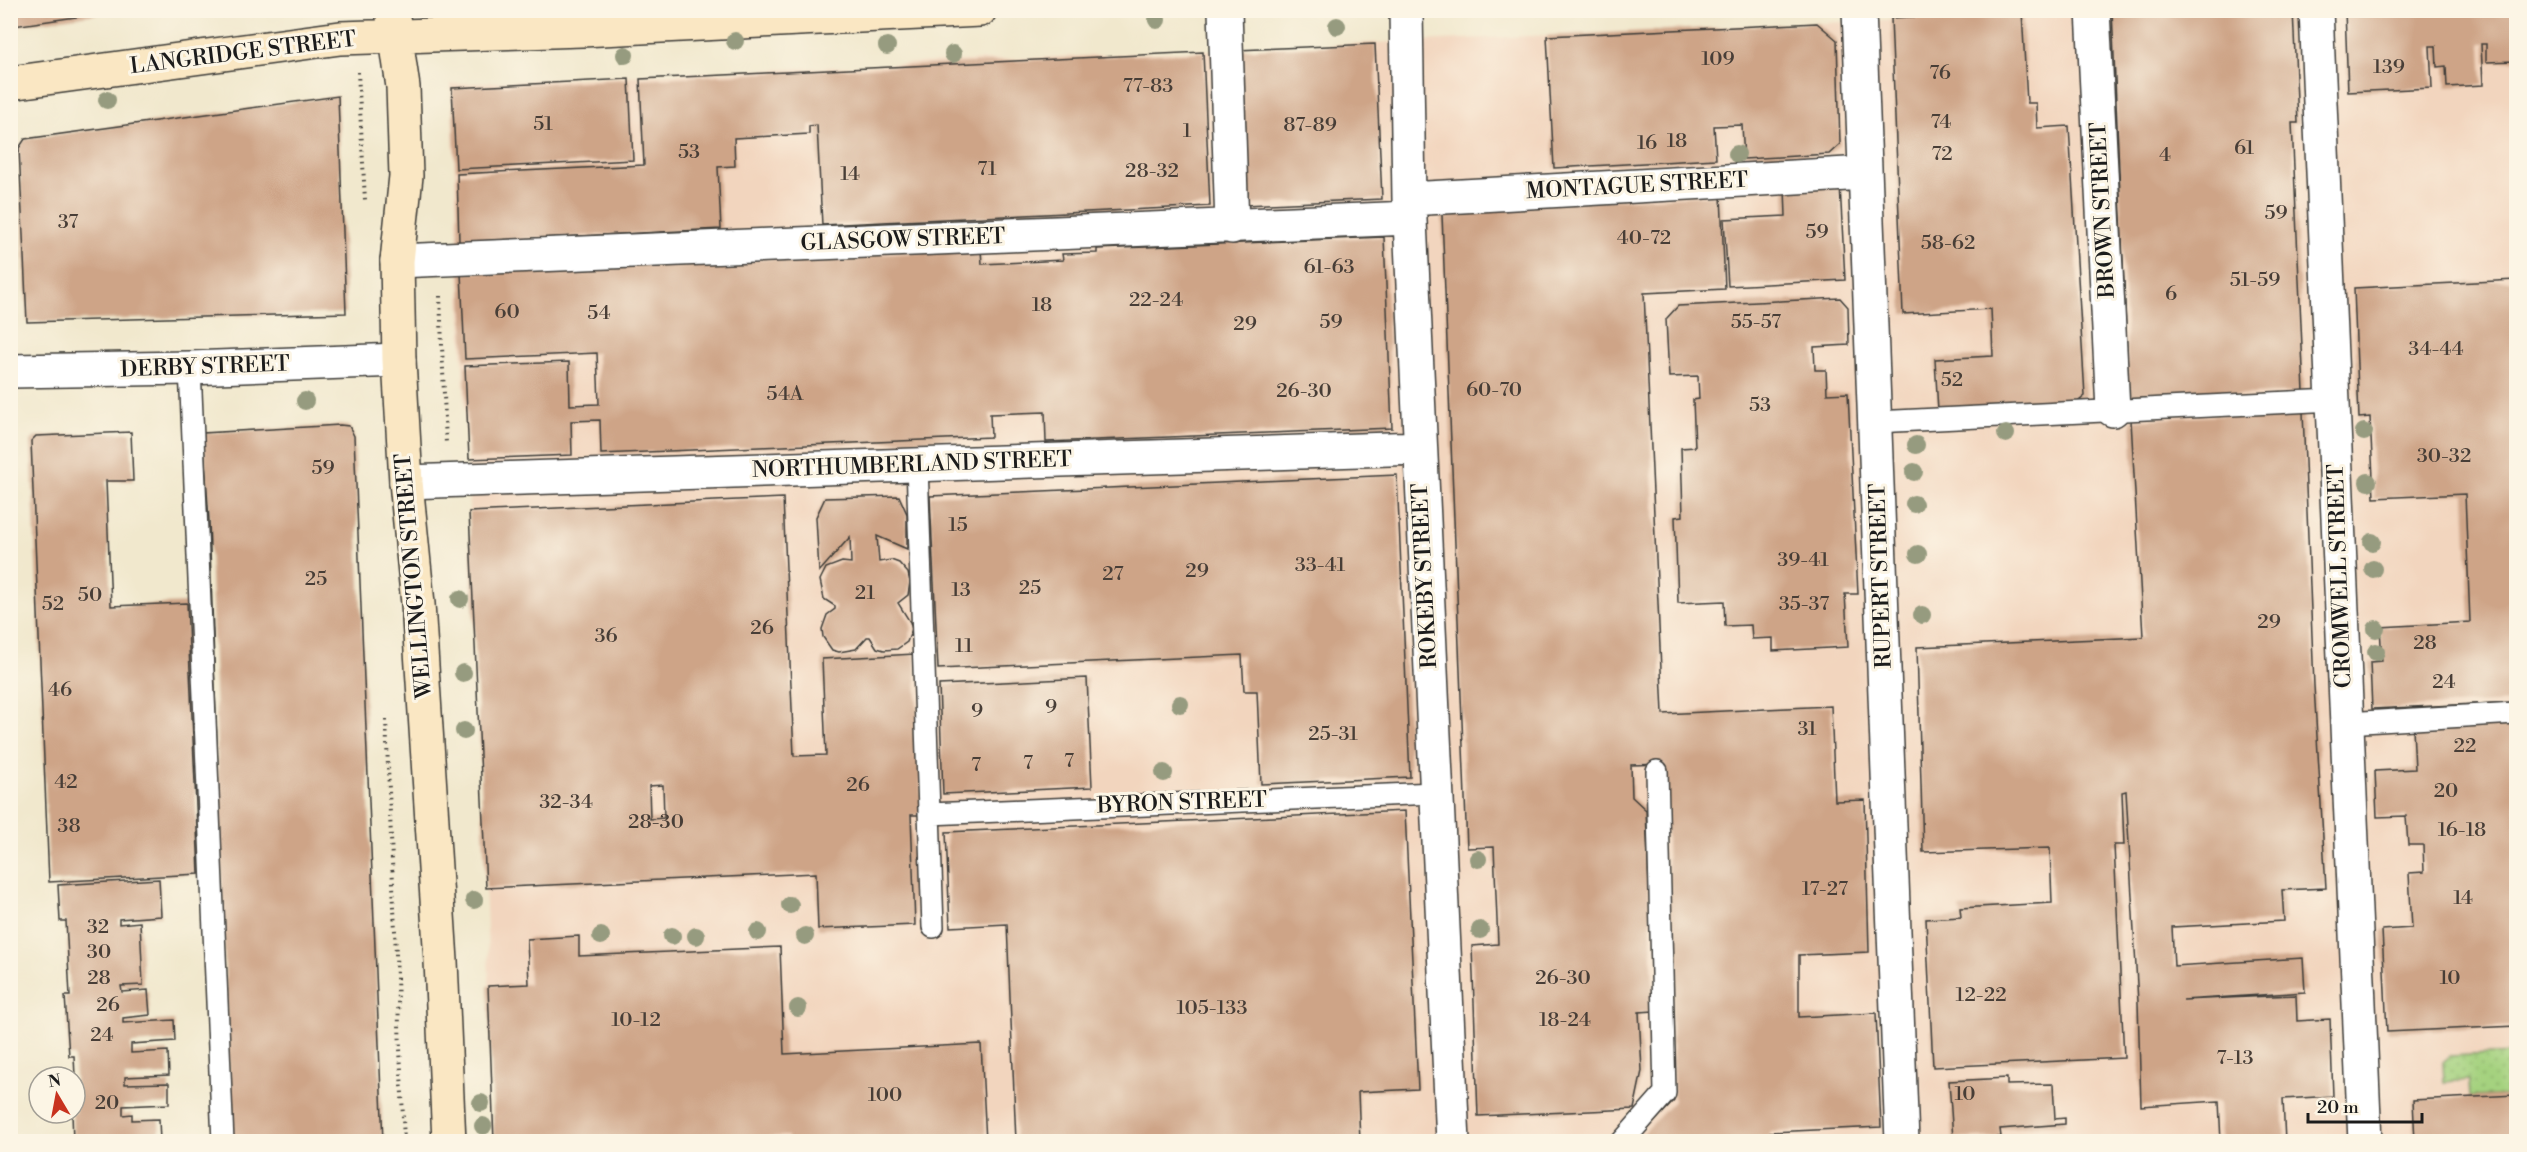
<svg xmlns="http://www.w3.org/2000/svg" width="2527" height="1152" font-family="'Libre Bodoni',serif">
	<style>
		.built { fill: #f2d5be }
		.green { fill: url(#green-dots); stroke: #60774e; stroke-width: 1.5 }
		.building { fill: #cea487; fill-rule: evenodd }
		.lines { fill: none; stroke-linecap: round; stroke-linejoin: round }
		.lane-casing { stroke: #3c3b37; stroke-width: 24 }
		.street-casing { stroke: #3c3b37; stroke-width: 36 }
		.secondary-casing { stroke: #3c3b37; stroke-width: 36 }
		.path { stroke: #3c3b37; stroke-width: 4; stroke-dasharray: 1.5 4.5; stroke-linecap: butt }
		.lane { stroke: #fff; stroke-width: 21 }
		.street { stroke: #fff; stroke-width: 33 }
		.secondary { stroke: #fae7c3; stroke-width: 33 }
		.tree { fill: #969b7f }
		.labels { text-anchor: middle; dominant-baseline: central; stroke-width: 6; stroke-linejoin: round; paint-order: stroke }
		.number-label { font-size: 20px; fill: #483e37 }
		.street-label { font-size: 22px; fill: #1c1c1c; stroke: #fcf5e5 }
	</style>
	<defs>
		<pattern id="green-dots" width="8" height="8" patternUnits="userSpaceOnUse" patternTransform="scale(1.5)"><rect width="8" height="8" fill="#a5d27f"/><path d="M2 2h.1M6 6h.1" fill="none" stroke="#8db46d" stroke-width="1.8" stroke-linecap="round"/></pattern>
	</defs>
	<rect width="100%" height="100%" fill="#fcf5e5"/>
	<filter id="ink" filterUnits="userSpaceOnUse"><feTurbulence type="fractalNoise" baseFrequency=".0167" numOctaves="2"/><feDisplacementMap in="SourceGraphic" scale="12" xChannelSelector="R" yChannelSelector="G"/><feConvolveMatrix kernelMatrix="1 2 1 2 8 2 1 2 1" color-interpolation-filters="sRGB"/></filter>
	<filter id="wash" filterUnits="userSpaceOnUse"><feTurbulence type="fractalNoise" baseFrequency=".008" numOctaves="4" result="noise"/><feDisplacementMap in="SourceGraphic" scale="24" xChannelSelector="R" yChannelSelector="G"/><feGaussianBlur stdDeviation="1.35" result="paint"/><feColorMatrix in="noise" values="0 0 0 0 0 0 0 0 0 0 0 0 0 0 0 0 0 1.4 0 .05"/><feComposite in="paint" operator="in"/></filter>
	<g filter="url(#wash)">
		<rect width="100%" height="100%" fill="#f1e8cd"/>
		<!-- built -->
		<path class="built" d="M2092,11H2516V1141H496L451,84Z"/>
		<!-- green -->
		<path class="green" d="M2516,1053V1095L2470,1097L2469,1080L2444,1082L2443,1062L2450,1056Z"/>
		<g id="blocks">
			<!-- building -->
			<path class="building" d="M13,10H110V12L14,26Z
				M2112,10H2293L2298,123H2292L2304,392L2129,399Z
				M2345,10H2516V61L2486,62V44H2481L2483,85L2447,87L2446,66L2437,67L2436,46H2430L2432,88L2348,92Z
				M2022,11L2027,103H2036L2037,128L2069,126L2085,396L2075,404L1938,411L1935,359L1993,356L1991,309L1903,314L1891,18Z
				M1817,23L1837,40L1840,144L1829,154L1744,159L1742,125L1714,126L1716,159L1554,168L1547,36Z
				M1375,44L1382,199L1244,205L1237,50Z
				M1203,52L1210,206L822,225L817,125L809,126V134L734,138L735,166L718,167L721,229L459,242L457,174L644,165L640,79Z
				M629,79L633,160L456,169L452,88Z
				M338,96L346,313L27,322L19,148L25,139Z
				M1840,185L1845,280L1728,286L1724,219L1786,216L1785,188Z
				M1721,195L1725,289L1644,293L1663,714L1831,706L1835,801L1865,800L1869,952L1799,955V1017L1876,1013L1881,1127L1770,1132V1142H1635L1674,1101L1665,764L1631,765L1632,797L1646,810L1654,1011L1639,1012L1642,1071L1634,1109L1478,1116L1472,946L1498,944L1494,847L1467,848L1442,215L1450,207Z
				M1384,237L1392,428L1046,442L1045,412L990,414L991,437L601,454L600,420L571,421L572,455L469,459L465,366L569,362L570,405L599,404L597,353L465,359L461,273L981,250L982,264L1063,260L1062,254L1097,253V249Z
				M2516,280V702L2372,709L2370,662L2382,661L2380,627L2470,622L2465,494L2374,498L2370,417L2359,418L2354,288Z
				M1840,298L1848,307L1849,345L1814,347L1815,370H1826L1827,394L1848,393L1858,594H1845L1848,647L1773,651V638L1752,639L1751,625L1725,626L1724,601L1678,603L1675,517L1683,516L1681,448L1695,447L1693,400L1699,399L1698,376L1669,377L1666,319L1678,306Z
				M2303,412L2314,686L2326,888L2282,890L2284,921L2172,927L2174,966L2303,958L2305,992L2183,1000L2296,995L2297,1021L2330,1019L2333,1096L2283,1099L2285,1142H2221L2219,1101L2141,1106L2138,1002L2126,791L2122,792L2124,845H2114L2124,1058L1933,1067L1926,919L1961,917L1960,908L2052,903L2050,848L1923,852L1917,647L2143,637L2131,420Z
				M340,425L349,426L354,436L383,1142H231L209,520L203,433Z
				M131,432L133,481H106L111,606L187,603L199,874L49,882L31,441L36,436Z
				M1397,475L1410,777L1261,784L1257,691H1244L1242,655L938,669L930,496Z
				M899,496L907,514V549L877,536L879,562L891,560L899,563L908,573L910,582L908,595L898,603L910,622L912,629L907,642L897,649L884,650L877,648L870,637H867L856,649L839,652L832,650L823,637L822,629L827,615L835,609V606L824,599L820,580L826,568L842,562L851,563L850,537L819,572L816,517L825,498Z
				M783,498L794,756L826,755L822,659L915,654L922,815H911L915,925L818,929L816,873L486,888L469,512ZM663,785L664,818L650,819L649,786Z
				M1087,678L1092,787L943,794L939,685Z
				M2516,723V1026L2387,1032L2382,930L2412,928L2409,873L2424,872L2423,845H2408L2406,816L2377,817L2375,771L2415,769L2413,728Z
				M1405,811L1418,1089L1358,1092L1360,1142H1016L1007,924L950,927L946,832Z
				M159,879L161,916L119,919V924L140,922L143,985L121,986L122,992L148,990L150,1015L123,1018V1023L174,1020L175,1041L131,1044V1053L168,1051L169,1075L125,1077V1084L169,1083V1104L123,1106V1115L132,1114V1120L159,1119L160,1142H73L72,1113H75V1077L74,1056H69L65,996H70L66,921H60L58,885Z
				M579,936V956L780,947L784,1054L981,1044L986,1142H788V1136L665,1142H494L488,986L529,984L527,939Z
				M2007,1078V1085L2053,1084L2055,1119L2065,1118V1124L2000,1129L2001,1137L1953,1139L1949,1081Z
				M2516,1095V1142H2415L2413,1100Z"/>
		</g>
	</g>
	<g filter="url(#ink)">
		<use href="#blocks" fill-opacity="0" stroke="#3c3b37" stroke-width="1.5"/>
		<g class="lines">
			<!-- lane casing -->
			<g class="lane-casing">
				<path id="lane" d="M190,368L223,1142
					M1875,422L2334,400
					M917,465L933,927
					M2346,723L2516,713
					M929,814L1435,793
					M1622,1142L1665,1093L1657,771"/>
			</g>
			<!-- street casing -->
			<g class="street-casing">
				<path id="street" d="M1225,10L1232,227
					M1406,10L1409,199L1453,1142
					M1859,10L1902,1142
					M2093,10L2113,410
					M2316,10L2365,1142
					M1409,199L1865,173
					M397,261L1410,218
					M10,371L190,368L399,360
					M406,482L1419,448"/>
			</g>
			<!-- secondary casing -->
			<g class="secondary-casing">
				<path id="secondary" d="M392,10L403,87L406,176L397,261L399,360L406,482L418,604L441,961L449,1142
					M10,83L340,38L582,30L980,10"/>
			</g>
			<!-- path -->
			<path class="path" d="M358,72L365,200
				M440,296L446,444
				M386,720L404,1142"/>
			<!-- lane -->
			<use href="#lane" class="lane"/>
			<!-- street -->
			<use href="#street" class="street"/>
			<!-- secondary -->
			<use href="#secondary" class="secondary"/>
		</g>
		<!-- trees -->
		<g class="tree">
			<circle cx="1157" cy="20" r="9"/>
			<circle cx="1337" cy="26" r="9"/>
			<circle cx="735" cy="41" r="9"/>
			<circle cx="887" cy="46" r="9"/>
			<circle cx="953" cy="54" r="9"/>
			<circle cx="625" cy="55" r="9"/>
			<circle cx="107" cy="100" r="9"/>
			<circle cx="1737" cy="154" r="9"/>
			<circle cx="305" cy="401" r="9"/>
			<circle cx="2364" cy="432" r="9"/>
			<circle cx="2006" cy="434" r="9"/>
			<circle cx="1916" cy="445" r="9"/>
			<circle cx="1914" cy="472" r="9"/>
			<circle cx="2368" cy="482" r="9"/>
			<circle cx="1914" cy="504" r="9"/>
			<circle cx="2372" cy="542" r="9"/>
			<circle cx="1918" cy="554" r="9"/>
			<circle cx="2373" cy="569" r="9"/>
			<circle cx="460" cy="599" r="9"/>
			<circle cx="1922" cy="615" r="9"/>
			<circle cx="2376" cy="629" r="9"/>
			<circle cx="2376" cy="652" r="9"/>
			<circle cx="463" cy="673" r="9"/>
			<circle cx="1180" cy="704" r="9"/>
			<circle cx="464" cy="731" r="9"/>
			<circle cx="1164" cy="773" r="9"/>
			<circle cx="1478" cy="859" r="9"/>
			<circle cx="474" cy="900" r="9"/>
			<circle cx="790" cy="905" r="9"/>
			<circle cx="1480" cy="930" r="9"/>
			<circle cx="758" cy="932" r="9"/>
			<circle cx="601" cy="936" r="9"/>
			<circle cx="672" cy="936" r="9"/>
			<circle cx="696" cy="936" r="9"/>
			<circle cx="805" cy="936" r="9"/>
			<circle cx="798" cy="1008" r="9"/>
			<circle cx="481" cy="1103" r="9"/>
			<circle cx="483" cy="1126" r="9"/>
		</g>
	</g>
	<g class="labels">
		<!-- number labels -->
		<g class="number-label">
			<text x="1718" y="59">109</text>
			<text x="2389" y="67">139</text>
			<text x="1940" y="73">76</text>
			<text x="1148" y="86">77-83</text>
			<text x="1941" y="122">74</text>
			<text x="543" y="124">51</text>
			<text x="1310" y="125">87-89</text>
			<text x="1187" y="131">1</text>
			<text x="1677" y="141">18</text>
			<text x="1647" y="143">16</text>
			<text x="2244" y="148">61</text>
			<text x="689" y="152">53</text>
			<text x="1942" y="154">72</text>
			<text x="2165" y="155">4</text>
			<text x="987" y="169">71</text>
			<text x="1152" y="171">28-32</text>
			<text x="850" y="174">14</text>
			<text x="2276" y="213">59</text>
			<text x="68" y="222">37</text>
			<text x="1817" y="232">59</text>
			<text x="1644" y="238">40-72</text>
			<text x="1948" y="243">58-62</text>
			<text x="1329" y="267">61-63</text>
			<text x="2255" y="280">51-59</text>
			<text x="2171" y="294">6</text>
			<text x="1156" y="300">22-24</text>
			<text x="1042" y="305">18</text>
			<text x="507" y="312">60</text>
			<text x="599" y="313">54</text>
			<text x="1331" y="322">59</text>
			<text x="1756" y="322">55-57</text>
			<text x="1245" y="324">29</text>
			<text x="2436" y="349">34-44</text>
			<text x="1952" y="380">52</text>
			<text x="1494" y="390">60-70</text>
			<text x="1304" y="391">26-30</text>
			<text x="785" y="394">54A</text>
			<text x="1760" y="405">53</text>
			<text x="2444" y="456">30-32</text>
			<text x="323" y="468">59</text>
			<text x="958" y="525">15</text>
			<text x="1803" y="560">39-41</text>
			<text x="1320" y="565">33-41</text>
			<text x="1197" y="571">29</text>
			<text x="1113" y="574">27</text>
			<text x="316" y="579">25</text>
			<text x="1030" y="588">25</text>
			<text x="961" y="590">13</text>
			<text x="865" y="593">21</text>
			<text x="90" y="595">50</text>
			<text x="53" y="604">52</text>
			<text x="1804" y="604">35-37</text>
			<text x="2269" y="622">29</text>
			<text x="762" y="628">26</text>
			<text x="606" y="636">36</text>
			<text x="2425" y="643">28</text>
			<text x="964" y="646">11</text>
			<text x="2444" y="682">24</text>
			<text x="60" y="690">46</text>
			<text x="1051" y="707">9</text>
			<text x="977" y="711">9</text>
			<text x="1807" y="729">31</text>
			<text x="1333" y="734">25-31</text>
			<text x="2465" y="746">22</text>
			<text x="1069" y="761">7</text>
			<text x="1028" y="763">7</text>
			<text x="976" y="765">7</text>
			<text x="66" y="782">42</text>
			<text x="858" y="785">26</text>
			<text x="2446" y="791">20</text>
			<text x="566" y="802">32-34</text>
			<text x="656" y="822">28-30</text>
			<text x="69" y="826">38</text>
			<text x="2462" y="830">16-18</text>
			<text x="1825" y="889">17-27</text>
			<text x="2463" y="898">14</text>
			<text x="98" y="927">32</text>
			<text x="99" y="952">30</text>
			<text x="99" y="978">28</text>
			<text x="1563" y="978">26-30</text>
			<text x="2450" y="978">10</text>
			<text x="1981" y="995">12-22</text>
			<text x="108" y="1005">26</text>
			<text x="1212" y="1008">105-133</text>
			<text x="636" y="1020">10-12</text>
			<text x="1565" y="1020">18-24</text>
			<text x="102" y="1035">24</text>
			<text x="2235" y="1058">7-13</text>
			<text x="1965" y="1094">10</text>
			<text x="885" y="1095">100</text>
			<text x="107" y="1103">20</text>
		</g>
		<!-- street labels -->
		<g class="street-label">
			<text transform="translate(243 53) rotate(-7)">LANGRIDGE STREET</text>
			<text transform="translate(1637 186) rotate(-3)">MONTAGUE STREET</text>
			<text transform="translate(2103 210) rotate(-93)">BROWN STREET</text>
			<text transform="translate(903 240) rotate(-2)">GLASGOW STREET</text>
			<text transform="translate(205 367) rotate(-2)">DERBY STREET</text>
			<text transform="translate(912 465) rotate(-2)">NORTHUMBERLAND STREET</text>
			<text transform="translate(414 576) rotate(-95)">WELLINGTON STREET</text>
			<text transform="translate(1425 576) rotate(-93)">ROKEBY STREET</text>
			<text transform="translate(1881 576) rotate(-92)">RUPERT STREET</text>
			<text transform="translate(2340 576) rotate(-92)">CROMWELL STREET</text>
			<text transform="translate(1182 803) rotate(-2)">BYRON STREET</text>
		</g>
	</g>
	<!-- margin -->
	<rect width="2527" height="1152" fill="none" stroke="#fcf5e5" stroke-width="36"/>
	<!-- north arrow -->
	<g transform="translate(57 1095) rotate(350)"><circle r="28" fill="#fcf5e5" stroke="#a29e95" stroke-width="1.5"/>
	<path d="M0-4.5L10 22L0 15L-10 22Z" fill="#c8321e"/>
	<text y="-9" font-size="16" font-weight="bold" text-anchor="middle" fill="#1c1c1c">N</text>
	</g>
	<!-- scale -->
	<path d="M2308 1113v9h114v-9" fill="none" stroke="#1c1c1c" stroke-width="3"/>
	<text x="2317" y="1113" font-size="18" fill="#1c1c1c" stroke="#fcf5e5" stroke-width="4.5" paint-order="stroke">20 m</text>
</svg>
